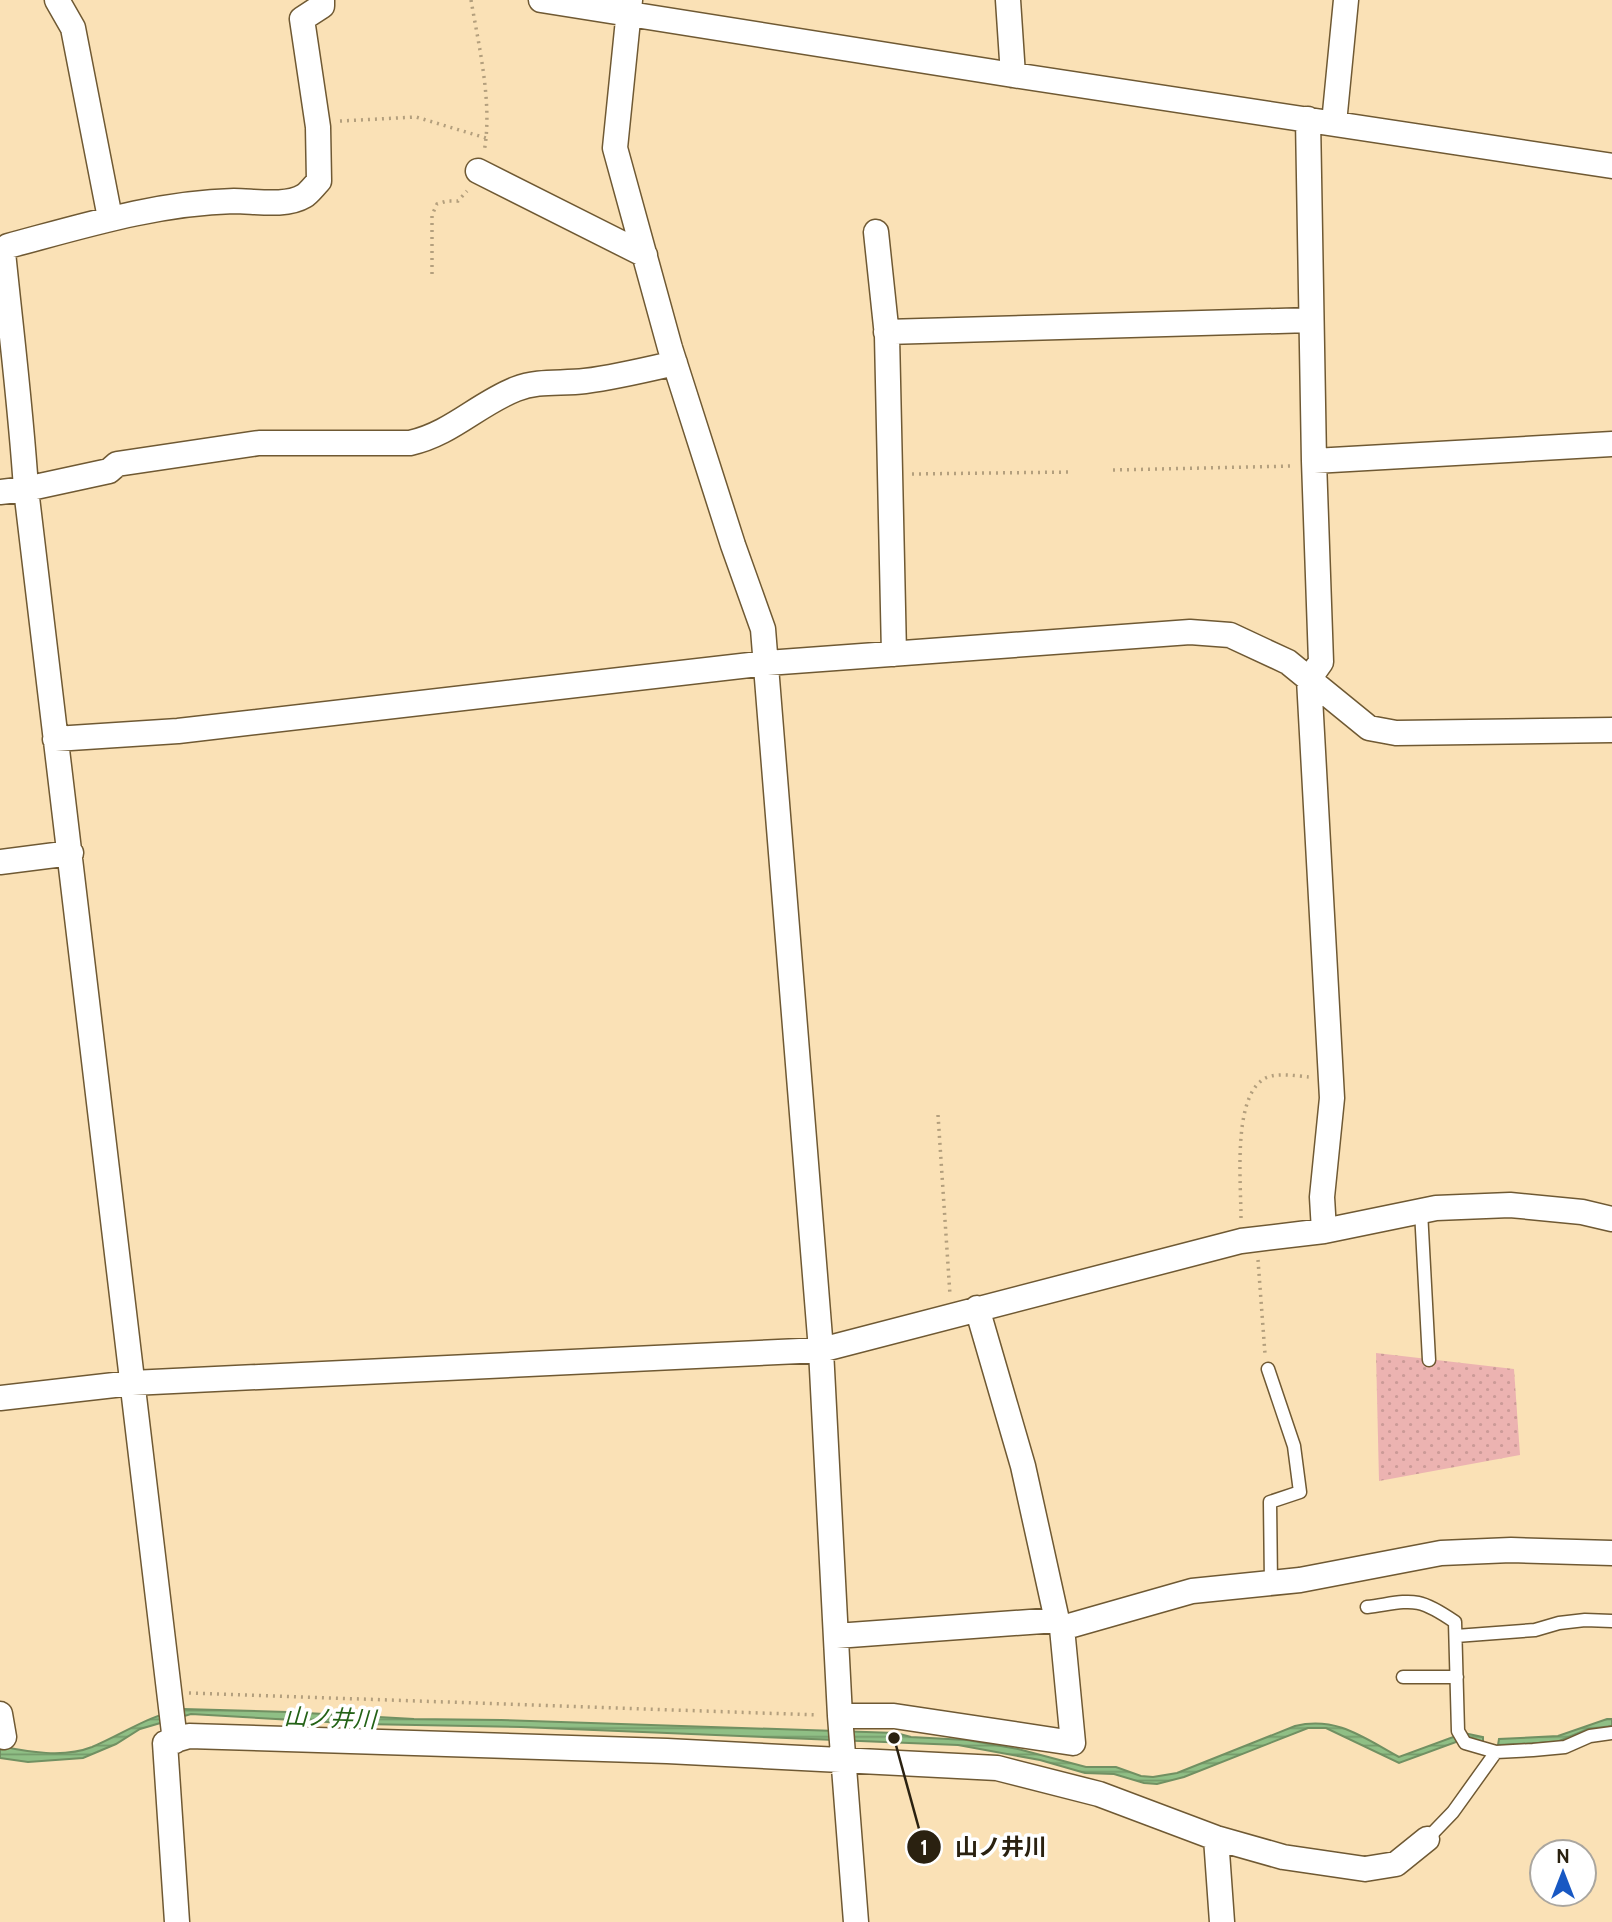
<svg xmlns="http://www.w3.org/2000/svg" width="1612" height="1922" font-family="Cabin,'Noto Sans JP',sans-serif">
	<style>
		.park { fill: url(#park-dots) }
		.water { fill: url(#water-rules); stroke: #719062; stroke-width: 2 }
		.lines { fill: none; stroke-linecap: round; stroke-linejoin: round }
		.service-casing { stroke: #6f5933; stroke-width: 15 }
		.minor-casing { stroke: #6f5933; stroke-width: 27 }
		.path { stroke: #b39f7d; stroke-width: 3.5; stroke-dasharray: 2 5; stroke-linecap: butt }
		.service { stroke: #fff; stroke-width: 12 }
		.minor { stroke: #fff; stroke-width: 24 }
		.labels { text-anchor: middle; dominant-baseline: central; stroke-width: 7; stroke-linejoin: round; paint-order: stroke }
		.water-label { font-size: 23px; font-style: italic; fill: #236216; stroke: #fff }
		.leader { fill: none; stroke: #2a2110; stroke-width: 2.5 }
		.callout-dot { fill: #2a2110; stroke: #fff; stroke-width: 2.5 }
		.mark-label { font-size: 21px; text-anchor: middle; font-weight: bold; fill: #fff }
		.callout-label { font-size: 23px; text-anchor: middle; font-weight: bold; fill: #2a2110; stroke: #fff; stroke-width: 7; stroke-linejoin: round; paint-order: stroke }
	</style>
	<defs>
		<pattern id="park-dots" width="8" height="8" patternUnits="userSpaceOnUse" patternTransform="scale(1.75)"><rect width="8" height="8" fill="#ecb3b1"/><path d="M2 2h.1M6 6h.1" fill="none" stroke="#cb9a97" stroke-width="1.8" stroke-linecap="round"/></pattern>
		<pattern id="water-rules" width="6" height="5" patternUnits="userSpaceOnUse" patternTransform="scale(1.75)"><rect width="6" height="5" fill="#8fbf85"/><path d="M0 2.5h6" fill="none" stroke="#759b6b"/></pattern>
	</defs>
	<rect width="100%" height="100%" fill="#fae1b6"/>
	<!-- park -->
	<path class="park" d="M1376,1353L1514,1369L1520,1455L1379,1481Z"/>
	<!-- water -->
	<path class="water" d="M183,1709L288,1712L414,1719L501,1720L896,1733L911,1737L967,1740L1018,1749L1086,1767H1116L1141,1776L1153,1777L1177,1773L1295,1726C1337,1716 1364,1738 1399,1757L1464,1733L1483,1737V1744L1464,1739L1399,1763L1326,1728H1308L1184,1777L1157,1784L1144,1783L1114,1774L1085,1773L1040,1760L958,1745L521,1727L362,1724L191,1714L140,1729L116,1744L83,1758L28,1762L0,1758V1746C28,1752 64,1758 92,1747C123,1734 149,1715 183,1709Z
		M1607,1719H1612V1726L1588,1729L1557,1742L1498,1745L1499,1739L1558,1736Z"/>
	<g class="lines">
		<!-- service casing -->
		<g class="service-casing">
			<path id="service" d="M1421,1211L1429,1360
				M1268,1369L1294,1446L1300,1492L1270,1502L1271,1583
				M1367,1607C1412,1601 1416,1595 1455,1622L1458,1731L1465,1743L1496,1752L1533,1750L1565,1747L1590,1736L1612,1733
				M1456,1636L1535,1630L1559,1623L1585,1620L1612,1621
				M1403,1677H1457
				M1427,1839L1453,1812L1496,1752"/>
		</g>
		<!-- minor casing -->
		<g class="minor-casing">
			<path id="minor" d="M57,0L73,28L110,218
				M541,0L1013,75L1612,166
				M630,0L615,148L670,348L733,545L763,629L821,1350L840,1716L856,1922
				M1008,0L1013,75
				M1308,119L1314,461L1321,662L1309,679L1332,1098L1322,1197L1324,1231
				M1334,123L1346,0
				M478,171L645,255
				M876,232L887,336L894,654
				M886,332L1311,320
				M1314,461L1612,444
				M0,492L26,489L109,471L117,464L259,443H410C451,434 478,404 516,389C539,380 561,384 585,381C616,377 645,370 675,363
				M55,739L178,731L767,663L1190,632L1230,635L1288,662L1369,728L1396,733L1612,730
				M0,862L71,853
				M0,1398L132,1383L821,1350L1241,1241L1324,1231L1436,1208L1510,1205L1582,1212L1612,1219
				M1062,1628L1192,1591L1300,1580L1441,1553L1511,1550L1612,1553
				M836,1636L1057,1620
				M0,1714L4,1737
				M840,1716H894L1073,1743L1062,1628L1057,1620L1023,1466L977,1308
				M175,1741L26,489C21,410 11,331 3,252L8,246C83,226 156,203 234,201C254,201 286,207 304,196C309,193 314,186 319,181L318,127L302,19L322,6V0
				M1216,1838L1222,1922
				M177,1922L165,1743L189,1736L667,1751L997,1768L1099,1794L1216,1838L1283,1857L1365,1869L1396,1864L1427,1839"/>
		</g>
		<!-- path -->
		<path class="path" d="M471,0C479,47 493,105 484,152
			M340,121L416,117L486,138
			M432,274V215L437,204L447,201H458L467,191
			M1113,470L1293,466
			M912,474L1071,472
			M938,1115L950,1295
			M1241,1218C1241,1184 1233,1103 1261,1081C1272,1071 1295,1076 1309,1077
			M1258,1260L1265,1354
			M189,1693L818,1715"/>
		<!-- service -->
		<use href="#service" class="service"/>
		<!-- minor -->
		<use href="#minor" class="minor"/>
	</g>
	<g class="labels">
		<!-- water labels -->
		<g class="water-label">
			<text transform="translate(330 1718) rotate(2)">山ノ井川</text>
		</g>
	</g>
	<!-- callouts -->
	<path class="leader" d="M894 1738L924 1847"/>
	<g class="callout-dot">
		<circle cx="894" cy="1738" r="7"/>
		<circle cx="924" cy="1847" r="18"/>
	</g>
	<g class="mark-label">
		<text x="924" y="1855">1</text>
	</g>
	<g class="callout-label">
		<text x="1001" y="1855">山ノ井川</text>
	</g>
	<!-- north arrow -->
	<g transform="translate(1563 1873)"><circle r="33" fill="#ffffff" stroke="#aaa69f" stroke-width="2"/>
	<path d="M0-5L12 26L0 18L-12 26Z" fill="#1858c3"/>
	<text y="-10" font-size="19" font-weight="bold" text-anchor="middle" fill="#2a2110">N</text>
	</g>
</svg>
